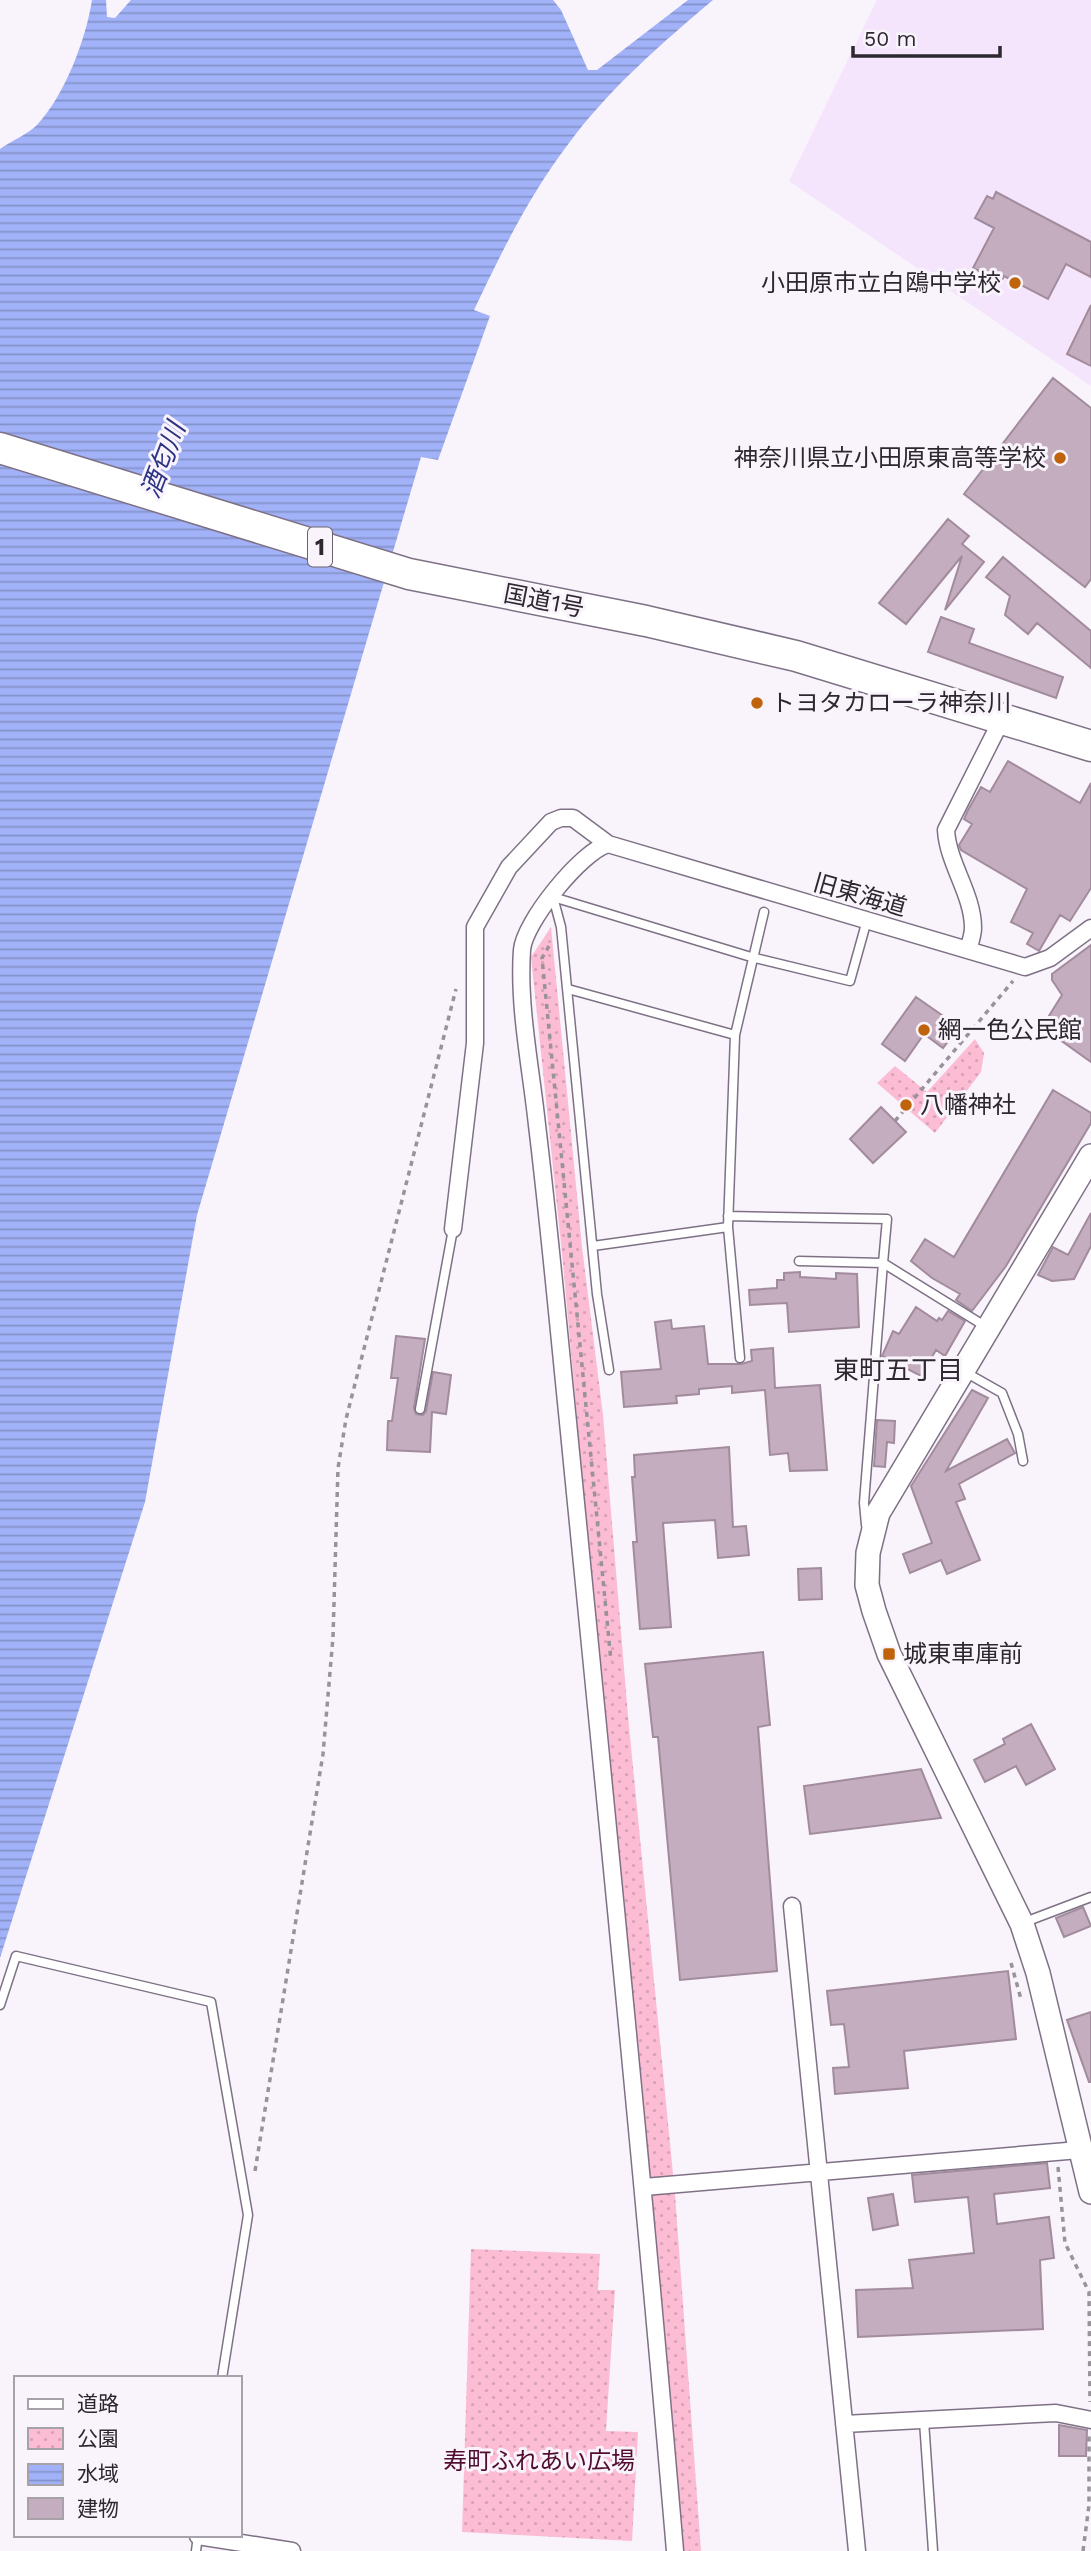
<svg xmlns="http://www.w3.org/2000/svg" width="1091" height="2551" font-family="'Work Sans','Noto Sans JP',sans-serif">
	<style>
		.built { fill: #f4e4fc }
		.park { fill: url(#park-dots) }
		.water { fill: url(#water-rules) }
		.building { fill: #c3adbe; stroke: #a18b9c; stroke-width: 2 }
		.lines { fill: none; stroke-linecap: round; stroke-linejoin: round }
		.lane-casing { stroke: #7e7185; stroke-width: 11 }
		.street-casing { stroke: #7e7185; stroke-width: 19 }
		.secondary-casing { stroke: #7e7185; stroke-width: 26 }
		.highway-casing { stroke: #7e7185; stroke-width: 33 }
		.path { stroke: #98929b; stroke-width: 3.5; stroke-dasharray: 5 5; stroke-linecap: butt }
		.lane { stroke: #fff; stroke-width: 8 }
		.street { stroke: #fff; stroke-width: 16 }
		.secondary { stroke: #fff; stroke-width: 23 }
		.highway { stroke: #fff; stroke-width: 30 }
		.poi-dot { fill: #bf640d; stroke: #f9f3fc; stroke-width: 2.5 }
		.labels { text-anchor: middle; dominant-baseline: central; stroke-width: 6; stroke-linejoin: round; paint-order: stroke }
		.shield { fill: #f9f3fc; stroke: #6a646d; stroke-width: 2 }
		.shield-label { font-size: 23px; font-weight: bold; fill: #2d2730 }
		.poi-label { font-size: 24px; fill: #2d2730; stroke: #f9f3fc; text-anchor: start }
		.street-label { font-size: 24px; fill: #2d2730; stroke: #f9f3fc }
		.park-label { font-size: 24px; fill: #510d30; stroke: #f9f3fc }
		.water-label { font-size: 26px; font-style: italic; fill: #2b3382; stroke: #f9f3fc }
		.neighbourhood-label { font-size: 26px; fill: #2d2730; stroke: #f9f3fc }
	</style>
	<defs>
		<pattern id="park-dots" width="8" height="8" patternUnits="userSpaceOnUse" patternTransform="scale(1.75)"><rect width="8" height="8" fill="#fcbcd4"/><path d="M2 2h.1M6 6h.1" fill="none" stroke="#d8a2b6" stroke-width="1.8" stroke-linecap="round"/></pattern>
		<pattern id="water-rules" width="6" height="5" patternUnits="userSpaceOnUse" patternTransform="scale(1.75)"><rect width="6" height="5" fill="#a2b2f8"/><path d="M0 2.5h6" fill="none" stroke="#8491c9"/></pattern>
	</defs>
	<rect width="100%" height="100%" fill="#f9f3fc"/>
	<!-- built -->
	<path class="built" d="M877,0H1091V386L789,181Z"/>
	<!-- park -->
	<path class="park" d="M551,927L582,1247L603,1415L628,1716L675,2194L701,2551H679L563,1263L531,957Z
		M975,1039L984,1053L981,1072L935,1133L877,1083L895,1066L927,1092Z
		M471,2249L600,2254L598,2290H615L606,2431L638,2432L632,2541L462,2532Z"/>
	<!-- water -->
	<path class="water" d="M92,0H106L107,17L115,18L131,0H553L561,10L588,70H597L688,0H713C662,43 609,89 569,143C530,194 502,251 474,310L490,316L438,460L421,457L197,1215L145,1502L0,1958V149C11,141 28,134 37,125C65,95 86,39 92,0Z"/>
	<!-- building -->
	<path class="building" d="M996,192L1091,242V277L1066,264L1048,299L1004,276L1001,282L973,268L994,228L975,218L987,196L993,199Z
		M1091,305V366L1067,354Z
		M1053,378L1091,408V579L1085,587L964,494Z
		M948,519L969,536L962,544L984,562L945,610L962,556L906,624L879,603Z
		M1003,557L1091,631V668L1037,623L1028,634L1005,615L1010,596L986,577Z
		M941,617L974,629L969,643L1063,677L1056,698L928,652Z
		M1008,761L1080,803L1091,783V888L1070,921L1060,915L1039,951L1027,944L1033,933L1011,922L1027,889L961,850L959,845L972,824L964,819L968,810L981,787L990,792Z
		M1091,945V1062L1042,1027L1062,995L1052,980V974Z
		M916,997L959,1027L943,1048L924,1034L905,1061L882,1044Z
		M1053,1090L1091,1113V1123L1006,1266L972,1311L956,1300L960,1294L932,1278L911,1261L925,1239L954,1257Z
		M881,1107L906,1132L873,1163L850,1139Z
		M1091,1213V1246L1074,1279L1052,1281L1038,1275L1053,1247L1068,1255Z
		M800,1272V1277L836,1279V1273L857,1274L859,1327L789,1332L787,1303L750,1305L749,1290L777,1288V1280H784V1273Z
		M916,1307L937,1321L939,1318L942,1320L948,1311L965,1321L945,1356L936,1350L921,1376L882,1356L893,1331L899,1334Z
		M671,1320L672,1329L704,1326L708,1364H741L752,1361L751,1350L773,1348L775,1388L820,1385L827,1470L790,1471L788,1453L770,1455L765,1390L732,1393V1386L699,1389V1394L676,1396L677,1403L624,1407L621,1372L661,1369L655,1322Z
		M396,1336L425,1339L414,1408L416,1414L423,1415L426,1411L433,1372L451,1375L446,1414L432,1412L430,1452L387,1450L388,1421H392L398,1378H391Z
		M972,1390L988,1398L946,1471L1007,1439L1015,1453L959,1484L965,1499L956,1502L980,1560L947,1574L941,1560L910,1573L903,1554L932,1543L911,1486Z
		M877,1420L895,1421L894,1443L887,1442L885,1467L874,1466Z
		M729,1447L733,1527L746,1526L749,1555L718,1558L715,1520L663,1523L671,1627L640,1629L633,1542H637L632,1477H635L634,1455Z
		M821,1568L822,1599L799,1600L798,1569Z
		M763,1652L770,1725L758,1727L777,1971L680,1980L658,1737H653L645,1664Z
		M1031,1724L1055,1769L1026,1785L1016,1766L985,1782L974,1760L1005,1744L1003,1739Z
		M921,1769L941,1818L810,1834L804,1786Z
		M1083,1907L1091,1926L1064,1937L1056,1918Z
		M1008,1971L1016,2039L904,2051L908,2088L835,2094L833,2068L849,2067L844,2024L831,2025L827,1991Z
		M1091,2012V2082H1089L1067,2020Z
		M1047,2163L1050,2188L994,2194L997,2224L1049,2217L1054,2258L1040,2260L1043,2329L858,2337L856,2290L913,2288L909,2260L974,2253L968,2197L915,2202L912,2175Z
		M893,2194L898,2225L873,2230L868,2198Z
		M1059,2425L1087,2430L1086,2456H1059Z"/>
	<g class="lines">
		<!-- lane casing -->
		<g class="lane-casing">
			<path id="lane" d="M553,897L561,927L597,1294L609,1370
				M553,897L751,957L850,981L867,920
				M568,989L735,1035
				M728,1216L887,1219L883,1263L988,1328
				M593,1246L728,1227
				M799,1261L883,1263L864,1503L866,1525
				M740,1358L728,1227L735,1035L764,912
				M965,1372L1002,1393L1018,1434L1023,1461
				M420,1409L453,1229
				M1025,1922L1091,1897
				M0,2005L16,1956L211,2002L248,2215L222,2378
				M924,2421L933,2551
				M196,2551L198,2535"/>
		</g>
		<!-- street casing -->
		<g class="street-casing">
			<path id="street" d="M608,844C582,851 524,922 522,950C518,1007 531,1068 537,1125C549,1224 558,1323 568,1422C605,1798 643,2174 675,2551
				M968,950C970,943 973,935 973,928C973,894 948,864 946,830L1003,717
				M453,1229L475,1043V927L509,867L551,822L561,818H573L608,844L1025,967L1050,958L1091,928
				M792,1906L857,2551
				M644,2187L1079,2150
				M844,2424L1056,2413L1091,2420
				M198,2536L292,2551"/>
		</g>
		<!-- secondary casing -->
		<g class="secondary-casing">
			<path id="secondary" d="M1091,1156L878,1513L868,1553L867,1585L874,1611L889,1654L1022,1924L1038,1973L1091,2192"/>
		</g>
		<!-- highway casing -->
		<g class="highway-casing">
			<path id="highway" d="M0,448L409,574L646,621L796,656L1091,746"/>
		</g>
		<!-- path -->
		<path class="path" d="M549,946L542,958L611,1661
			M895,1121L1013,981
			M1011,1963L1021,1999
			M1058,2167L1065,2243L1089,2292L1090,2402
			M255,2171L323,1754L333,1637L338,1468L346,1419L456,989
			M1083,2551L1089,2505V2435"/>
		<!-- lane -->
		<use href="#lane" class="lane"/>
		<!-- street -->
		<use href="#street" class="street"/>
		<!-- secondary -->
		<use href="#secondary" class="secondary"/>
		<!-- highway -->
		<use href="#highway" class="highway"/>
	</g>
	<!-- markers -->
	<g class="poi-dot">
		<circle cx="1015" cy="283" r="7"/>
		<circle cx="1060" cy="458" r="7"/>
		<circle cx="757" cy="703" r="7"/>
		<circle cx="924" cy="1030" r="7"/>
		<circle cx="906" cy="1105" r="7"/>
		<rect x="882" y="1647" width="14" height="14" rx="3.5"/>
	</g>
	<g class="labels">
		<!-- shield labels -->
		<rect class="shield" x="308" y="527.5" width="24" height="39" rx="5"/>
		<g class="shield-label">
			<text x="320" y="547">1</text>
		</g>
		<!-- poi labels -->
		<g class="poi-label">
			<text x="1001" y="283" text-anchor="end">小田原市立白鴎中学校</text>
			<text x="1046" y="458" text-anchor="end">神奈川県立小田原東高等学校</text>
			<text x="771" y="703">トヨタカローラ神奈川</text>
			<text x="938" y="1030">網一色公民館</text>
			<text x="920" y="1105">八幡神社</text>
			<text x="903" y="1654">城東車庫前</text>
		</g>
		<!-- street labels -->
		<g class="street-label">
			<text transform="translate(544 601) rotate(11)">国道1号</text>
			<text transform="translate(860 895) rotate(16)">旧東海道</text>
		</g>
		<!-- park labels -->
		<g class="park-label">
			<text x="539" y="2461">寿町ふれあい広場</text>
		</g>
		<!-- water labels -->
		<g class="water-label">
			<text transform="translate(163 460) rotate(-69)">酒匂川</text>
		</g>
		<!-- neighbourhood labels -->
		<g class="neighbourhood-label">
			<text x="898" y="1370">東町五丁目</text>
		</g>
	</g>
	<!-- legend -->
	<rect x="14" y="2376" width="228" height="161" fill="#f9f3fc" stroke="#a7a1aa" stroke-width="2"/>
	<rect x="28" y="2399" width="35" height="10" fill="#ffffff" stroke="#a7a1aa" stroke-width="2"/>
	<text x="77" y="2411" font-size="21" fill="#2d2730">道路</text>
	<rect x="28" y="2428" width="35" height="21" fill="url(#park-dots)" stroke="#a7a1aa" stroke-width="2"/>
	<text x="77" y="2446" font-size="21" fill="#2d2730">公園</text>
	<rect x="28" y="2464" width="35" height="21" fill="url(#water-rules)" stroke="#a7a1aa" stroke-width="2"/>
	<text x="77" y="2481" font-size="21" fill="#2d2730">水域</text>
	<rect x="28" y="2498" width="35" height="21" fill="#c3adbe" stroke="#a7a1aa" stroke-width="2"/>
	<text x="77" y="2516" font-size="21" fill="#2d2730">建物</text>
	<!-- scale -->
	<path d="M853 46v10h147v-10" fill="none" stroke="#2d2730" stroke-width="3.5"/>
	<text x="864" y="46" font-size="21" fill="#2d2730" stroke="#f9f3fc" stroke-width="5" paint-order="stroke">50 m</text>
</svg>
